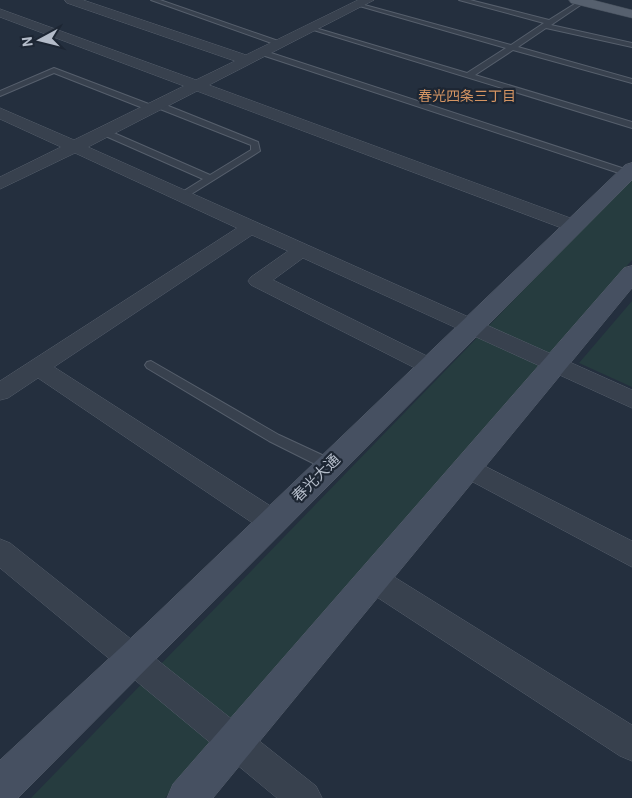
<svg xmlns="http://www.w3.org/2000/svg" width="632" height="798" font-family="Roboto,'Noto Sans JP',sans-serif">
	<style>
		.green { fill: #263c3f }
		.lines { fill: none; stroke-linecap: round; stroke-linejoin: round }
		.lane-casing { stroke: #565f6c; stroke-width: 2 }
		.street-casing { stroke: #565f6c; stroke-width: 1 }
		.secondary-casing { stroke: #565f6c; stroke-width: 1 }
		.primary-casing { stroke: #414a57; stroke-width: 1 }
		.lane { fill: #38414e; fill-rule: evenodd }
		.street { fill: #38414e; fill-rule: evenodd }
		.secondary { fill: #465061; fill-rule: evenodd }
		.primary { fill: #56606e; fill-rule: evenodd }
		.labels { text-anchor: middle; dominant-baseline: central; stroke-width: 4.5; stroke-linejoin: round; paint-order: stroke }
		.far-neighbourhood-label { font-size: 14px; fill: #d59563; stroke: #1d2633 }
		.street-label { font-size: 15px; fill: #b4bcc9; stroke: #1d2633 }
	</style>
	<rect width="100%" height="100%" fill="#242f3e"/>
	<!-- green -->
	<path class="green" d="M632,178V260L165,798H31Z
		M632,301V387L579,363Z"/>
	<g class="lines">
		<!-- lane casing -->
		<g class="lane-casing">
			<path id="lane" d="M151,0H160L284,43L277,45Z
				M459,0H470L549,20L581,0H588L551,25L632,43V47L546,28L518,47L632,79V83L513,50L475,75L632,122V128L307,28L312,27L467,73L506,48L356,5L361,4L511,45L544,23Z
				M262,50L631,171L632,174L625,175L259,54L258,52Z
				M54,68L154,106L155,108L148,110L54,73L0,96V91Z
				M155,103H161L258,142L260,151L185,198H179V194L203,179L101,134V130H107L210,175L251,150V145L155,107Z
				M151,361L279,435L335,461L337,465L335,469H325L269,441L147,368L145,365L147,362Z"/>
		</g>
		<!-- street casing -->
		<g class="street-casing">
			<path id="street" d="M65,0H83L246,55L358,0H374L209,85L581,222L583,226L581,230H567L197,91L88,147L632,390V408L303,258L273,280L437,361L440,366L437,371L429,374L421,371L251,285L248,281L251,277L288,251L252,235L54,367L283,514L287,522L283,530L273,533L263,530L38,378L8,398L0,400V381L237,228L75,153L0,189V177L61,147L0,119V108L74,140L184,86L0,17V9L196,80L235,61L67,3Z
				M467,457L632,541V567L458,474L454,467L458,460Z
				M0,539L10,543L316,786L322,798H277L0,568Z
				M373,567L383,570L632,725V761L620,756L363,588L359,579L363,570Z"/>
		</g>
		<!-- secondary casing -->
		<g class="secondary-casing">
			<path id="secondary" d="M632,163V180L18,798H0V760L147,623L625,165Z
				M632,266V288L213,798H167L173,784L624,268Z"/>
		</g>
		<!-- primary casing -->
		<g class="primary-casing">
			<path id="primary" d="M569,0H593L632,10V18L571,3Z"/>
		</g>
		<!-- lane -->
		<use href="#lane" class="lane"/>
		<!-- street -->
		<use href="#street" class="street"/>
		<!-- secondary -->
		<use href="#secondary" class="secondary"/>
		<!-- primary -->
		<use href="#primary" class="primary"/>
	</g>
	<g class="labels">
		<!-- far-neighbourhood labels -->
		<g class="far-neighbourhood-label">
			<text x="467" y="96">春光四条三丁目</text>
		</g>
		<!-- street labels -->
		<g class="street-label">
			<text transform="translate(316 478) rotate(-45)">春光大通</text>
		</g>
	</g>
	<!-- north arrow -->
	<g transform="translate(40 40) rotate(263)" stroke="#1d2633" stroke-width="4" paint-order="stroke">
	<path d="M0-4L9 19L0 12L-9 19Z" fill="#b4bcc9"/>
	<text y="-8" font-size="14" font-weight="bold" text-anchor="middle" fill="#b4bcc9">N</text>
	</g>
</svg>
